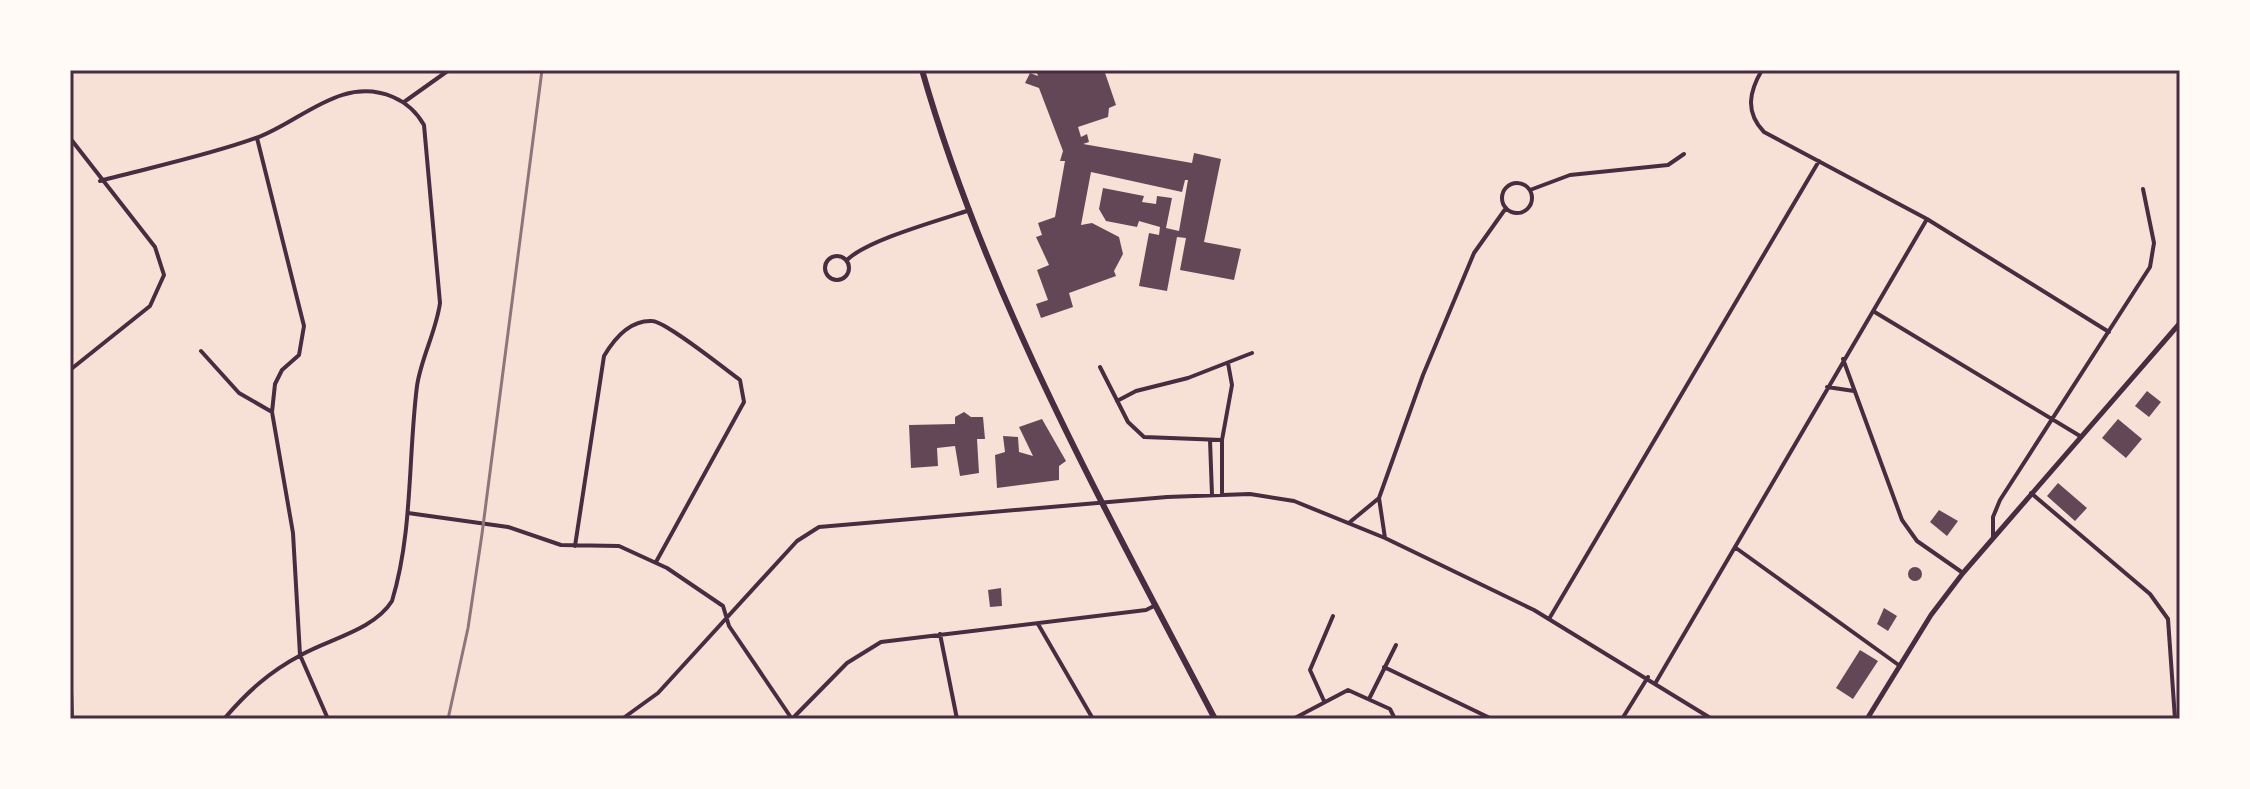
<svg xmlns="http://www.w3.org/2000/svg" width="2250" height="789" font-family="'Titillium Web',sans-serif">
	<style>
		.building { fill: #644757 }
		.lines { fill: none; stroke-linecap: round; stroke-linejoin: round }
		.minor { stroke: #4a2c40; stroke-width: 4 }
		.secondary { stroke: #4a2c40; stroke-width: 5 }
		.primary { stroke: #4a2c40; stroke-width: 6 }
		.rail { stroke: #8f747c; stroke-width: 3 }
		.neatline { fill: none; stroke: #4a2c40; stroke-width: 3 }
	</style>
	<rect width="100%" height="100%" fill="#f7e1d7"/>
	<!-- building -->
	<path class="building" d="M1036,70H1092L1093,73L1104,70L1116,105L1109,108L1108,117L1078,127L1081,137L1087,134L1089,142L1083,144L1192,163L1194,153L1221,159L1204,242L1241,249L1234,280L1180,270L1186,238L1177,237L1167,291L1139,286L1149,233L1159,235L1160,227L1139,221L1137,227L1106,221L1099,209L1103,188L1144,196L1142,202L1156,204L1157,196L1172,198L1166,228L1179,231L1188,180H1185L1182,192L1091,172L1081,225L1092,223L1119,237L1123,254L1114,271L1116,276L1069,293L1073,307L1041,318L1036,304L1048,300L1037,270L1049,265L1036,237L1042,235L1038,223L1055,217L1065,161H1060L1063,151L1039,88L1025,83L1030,73L1038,76Z
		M2147,391L2161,402L2149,417L2135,406Z
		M964,412L971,417H983L985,439H977L979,473L960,476L955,446L937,448L938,466L911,468L909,425L955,424V417Z
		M1042,419L1066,461L1059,466V480L997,488L995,455L1005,452L1003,436L1018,437L1019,452L1033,456L1019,427Z
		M2118,419L2142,439L2126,458L2102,438Z
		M2058,483L2087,508L2075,521L2047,496Z
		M1939,510L1958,521L1947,536L1930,522Z
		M1908 574a7 7 0 1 1 14 0a7 7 0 1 1-14 0Z
		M1001,588L1002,606L990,607L988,590Z
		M1884,608L1897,616L1888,631L1877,624Z
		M1860,650L1878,661L1853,699L1836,688Z"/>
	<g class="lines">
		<!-- minor -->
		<path class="minor" d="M1762,70C1749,92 1745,112 1764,132L1927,219L2109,332
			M404,102L449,70
			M70,138L155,247L164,275L150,306L70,370
			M257,138L304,326L299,355L282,370L275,384L272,412L293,533L300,655L328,719
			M100,181C152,167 206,156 256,138C301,122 341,75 393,97C407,103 416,111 424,125L440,303C436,332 421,358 417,386C408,457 413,532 392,601C374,630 329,639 301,655C269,672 247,692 224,719
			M1502 198a15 15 0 1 1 30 0a15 15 0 1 1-30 0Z
			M1530,190L1570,175L1668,165L1684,154
			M825 268a12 12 0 1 1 24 0a12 12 0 1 1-24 0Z
			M847,260C867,240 940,220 970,210
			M1873,311L2080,436
			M201,351L239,393L272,412
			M1843,359L1902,520L1917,541L1963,573
			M1100,367L1128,422L1144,437L1222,440
			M1827,387L1854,391
			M1117,401L1136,391L1188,378L1252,353
			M1210,440L1212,495
			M2031,493L2150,594L2168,619L2175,719
			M1222,494V440L1232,385L1228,363
			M1379,498L1385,538
			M408,513L508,527L561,545L619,546L667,568L723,606L729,626L792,719
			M1350,522L1379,498L1423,375L1474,253L1506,208
			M1993,537V517L2000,500L2150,267L2154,243L2143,189
			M575,546L604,356C614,339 630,320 652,321C665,321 725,369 740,380L744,402L656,562
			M1736,548L1900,666
			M1549,619L1819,161
			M1038,624L1093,719
			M940,634L957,719
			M70,661L72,719
			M1384,667L1492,719
			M1656,682L1927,219
			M1370,697L1396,645
			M1324,701L1310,670L1333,616
			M622,719L658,693L797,541L819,527L1167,497L1250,494L1294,501L1385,538L1534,610L1712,719
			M792,719L847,663L881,642L1146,610L1156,605
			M1293,719L1348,690L1390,709L1395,719
			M1622,719L1648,677"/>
		<!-- secondary -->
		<path class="secondary" d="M1867,719L1931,615L1963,573L2180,323"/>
		<!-- primary -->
		<path class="primary" d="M922,70C987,298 1106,510 1215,719"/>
		<!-- rail -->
		<path class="rail" d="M448,719L468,628L482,534L542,70"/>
	</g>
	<!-- border -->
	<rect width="2250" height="789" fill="none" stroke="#fffaf5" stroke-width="144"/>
	<rect x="72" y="72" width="2106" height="645" class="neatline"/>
</svg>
